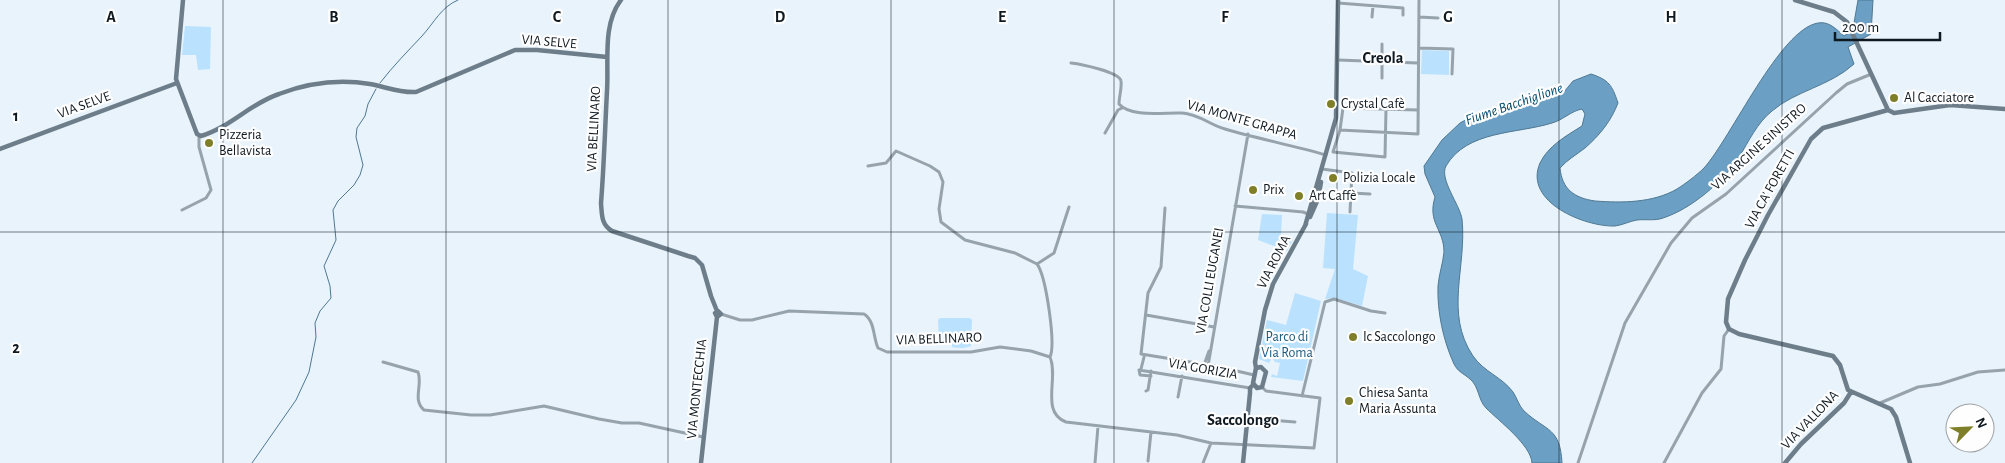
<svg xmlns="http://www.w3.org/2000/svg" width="2005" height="463" font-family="'Alegreya Sans',sans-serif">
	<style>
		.green { fill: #bae2fe }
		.water { fill: #6ba0c4; stroke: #4f7893 }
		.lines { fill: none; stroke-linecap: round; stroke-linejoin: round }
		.stream { stroke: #4f7893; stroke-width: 1 }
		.street { stroke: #97a3ac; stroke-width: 3 }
		.secondary { stroke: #6d7e8a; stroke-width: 4.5 }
		.grid { fill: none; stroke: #0f1920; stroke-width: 1; stroke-opacity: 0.55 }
		.poi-dot { fill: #7e7f28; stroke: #fefefe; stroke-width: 2 }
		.labels { text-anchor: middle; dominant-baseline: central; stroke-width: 4.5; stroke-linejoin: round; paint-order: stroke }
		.street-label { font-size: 14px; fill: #0f1920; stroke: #fefefe }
		.poi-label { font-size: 14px; fill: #0f1920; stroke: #fefefe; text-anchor: start }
		.park-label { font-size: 14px; fill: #1a597d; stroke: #fefefe }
		.water-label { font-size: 15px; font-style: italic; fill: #044b6e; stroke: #fefefe }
		.quarter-label { font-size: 16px; font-weight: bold; fill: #0f1920; stroke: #fefefe }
		.grid-label { font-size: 16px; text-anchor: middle; font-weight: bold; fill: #0f1920; stroke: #fefefe; stroke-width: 4.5; stroke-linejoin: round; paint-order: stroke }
	</style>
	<rect width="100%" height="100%" fill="#e8f3fb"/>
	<!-- green -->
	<path class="green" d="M185,26L211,27L210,69L198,70L196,55H182Z
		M1422,50L1449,51V75L1421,74Z
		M1327,213L1358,215L1353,269L1368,276L1362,306L1335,298L1325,299L1335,269L1323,268Z
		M1262,214L1282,215L1281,235L1293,239L1287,251L1258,240Z
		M1295,293L1321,301L1303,381L1271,377L1272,374L1277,376L1280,363L1275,362L1272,358L1269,363L1259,359L1267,320L1286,325Z
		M940,318H970L972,320L971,346C966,348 959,349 952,347V344L939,343L938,320Z"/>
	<!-- water -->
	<path class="water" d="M1858,0H1873L1871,34L1848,47L1854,64C1830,86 1795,91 1772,111C1757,123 1749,141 1739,157C1723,182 1691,209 1663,218C1655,221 1646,219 1637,220C1630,221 1623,225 1615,226C1585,227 1523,202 1540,163C1548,146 1566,136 1582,126L1585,114L1582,109C1571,111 1563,120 1552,123C1517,134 1467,130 1446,166C1439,179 1460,205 1462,219C1467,267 1444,313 1473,356C1484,372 1502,377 1513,392C1517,398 1519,406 1524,411C1547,432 1560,427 1562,463H1532C1531,445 1499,421 1486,408C1478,400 1479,386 1470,379C1463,373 1458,372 1454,364C1443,340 1437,311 1438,286C1439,274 1443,263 1444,252C1444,229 1427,223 1435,197L1425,174L1424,166L1442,140L1460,123L1473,116L1548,98L1564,92L1573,81L1591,74C1609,80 1612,85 1618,103C1611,121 1600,135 1585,148C1576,155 1567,160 1560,168C1562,189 1574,198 1595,201C1622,203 1653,203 1677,189C1685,184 1697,175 1704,168C1731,138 1780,29 1818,23C1829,21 1836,29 1844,36L1856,28L1854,23Z"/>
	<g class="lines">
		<!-- stream -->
		<path class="stream" d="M380,83C393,66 408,51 422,36C434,23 441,7 458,0
			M252,463L296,400L309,372L316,337L315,323L320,311L331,298L330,286L324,266L336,240L333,210L338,201L354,185L360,175L363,165L356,137L357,128L365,116L368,104L376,89"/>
		<!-- street -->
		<path class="street" d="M1338,3L1403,8V15
			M1372,17L1373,6
			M1419,17L1438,18
			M1382,44V78
			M1419,48L1453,49L1452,74
			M1338,60L1418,63
			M1071,63C1080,64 1120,72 1121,81C1122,88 1119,97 1119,104C1131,118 1166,112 1182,113C1199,114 1210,125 1225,129C1258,139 1292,145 1326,155
			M1386,109L1385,157L1333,152L1340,130L1343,108L1418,110
			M1340,130L1418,134L1419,0
			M1105,133L1118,110L1122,108
			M868,166L886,163L896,151L930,166L939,172L943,182L939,209L941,222L965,240L1015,253L1037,264C1046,276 1056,344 1050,357
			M1322,169L1352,173L1350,212
			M1351,193L1370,194
			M1235,206L1303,212L1308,214
			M1165,208L1161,267L1148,293L1141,354L1215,366L1254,375
			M182,210L206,198L211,190L199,147V136
			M1037,264L1054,253L1069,207
			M721,314L740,320H752L789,311L864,314C875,321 873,337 878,348L887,352H971L1000,347L1031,351L1050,357C1059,378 1040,412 1066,422L1177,435L1211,443L1314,448L1320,398L1266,391L1262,387
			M1146,315L1214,327
			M383,362L418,372C423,385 412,400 424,410L471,415H490L544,406L599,419L622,423H639L703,437
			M1204,365L1209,351
			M1208,366L1248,134
			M1141,369L1144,357
			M1151,376L1140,375L1139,370L1250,388
			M1146,391L1148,390L1151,371
			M1302,396L1325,302L1334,299L1371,311L1385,313
			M1178,397L1182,376
			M1880,403L1918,387L1940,384L1978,372L2005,370
			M1247,418L1295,422
			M1148,461L1151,432
			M1095,463L1098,426
			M1203,463L1211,443
			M1578,463L1625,323L1671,243L1692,218L1726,194L1836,93L1847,84L1869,75
			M1664,463L1702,393L1721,369L1724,336L1729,329"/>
		<!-- secondary -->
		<path class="secondary" d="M183,0L176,79L197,134L201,136C229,128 251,103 279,94C308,83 339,79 370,84C386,87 400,93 416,92L515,50H537L607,57
			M621,0C602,25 609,61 607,91C605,128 604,166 601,203C602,215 601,224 612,231L688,256L695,258L702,265L711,296L717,311
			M1795,0L1834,12L1847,22L1888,110
			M1888,110L1823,128L1811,139L1768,215L1745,260L1728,299L1726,322L1729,329L1739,334L1833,356L1840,365L1848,390L1891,409L1896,417L1910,463
			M1888,110L1894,113L1950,105L2005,109
			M0,149L177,83
			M1310,217L1318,199L1321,182
			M1305,226L1336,118L1338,0
			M1261,367L1266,372L1262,387L1257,388L1253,383L1256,368Z
			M1256,368L1255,362L1265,310L1273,284L1306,224
			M701,463L717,317L715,313L718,311L721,314L717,317
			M1243,463L1250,393V388L1253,385
			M1785,463L1801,444L1844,403L1851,392"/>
	</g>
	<!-- grid -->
	<path class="grid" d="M223,0V463M446,0V463M668,0V463M891,0V463M1114,0V463M1337,0V463M1559,0V463M1782,0V463M0,232H2005"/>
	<!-- markers -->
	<g class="poi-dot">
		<circle cx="1894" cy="98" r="5"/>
		<circle cx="1331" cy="104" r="5"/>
		<circle cx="209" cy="143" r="5"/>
		<circle cx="1333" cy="178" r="5"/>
		<circle cx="1253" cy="190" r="5"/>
		<circle cx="1299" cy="196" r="5"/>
		<circle cx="1353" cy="337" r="5"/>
		<circle cx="1349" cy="401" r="5"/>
	</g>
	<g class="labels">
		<!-- street labels -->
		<g class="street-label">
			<text transform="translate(549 42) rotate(5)">VIA SELVE</text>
			<text transform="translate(84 105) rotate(-20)">VIA SELVE</text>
			<text transform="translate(1242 120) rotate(16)">VIA MONTE GRAPPA</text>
			<text transform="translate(594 129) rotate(-87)">VIA BELLINARO</text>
			<text transform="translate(1759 147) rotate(-42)">VIA ARGINE SINISTRO</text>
			<text transform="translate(1770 189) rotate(-61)">VIA CA' FORETTI</text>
			<text transform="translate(1274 262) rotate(-63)">VIA ROMA</text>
			<text transform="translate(1210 281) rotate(-80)">VIA COLLI EUGANEI</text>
			<text transform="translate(939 339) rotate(-2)">VIA BELLINARO</text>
			<text transform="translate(1203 369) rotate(10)">VIA GORIZIA</text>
			<text transform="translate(697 389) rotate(-84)">VIA MONTECCHIA</text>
			<text transform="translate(1810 420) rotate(-46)">VIA VALLONA</text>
		</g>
		<!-- poi labels -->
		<g class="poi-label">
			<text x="1904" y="98">Al Cacciatore</text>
			<text x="1341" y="104">Crystal Cafè</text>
			<text x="219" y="135">Pizzeria<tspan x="219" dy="16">Bellavista</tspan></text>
			<text x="1343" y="178">Polizia Locale</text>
			<text x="1263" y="190">Prix</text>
			<text x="1309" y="196">Art Caffè</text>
			<text x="1363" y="337">Ic Saccolongo</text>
			<text x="1359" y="393">Chiesa Santa<tspan x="1359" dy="16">Maria Assunta</tspan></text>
		</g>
		<!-- park labels -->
		<g class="park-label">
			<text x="1287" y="337">Parco di<tspan x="1287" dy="16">Via Roma</tspan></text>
		</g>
		<!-- water labels -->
		<g class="water-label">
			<text transform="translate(1514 104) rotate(-19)">Fiume Bacchiglione</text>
		</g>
		<!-- quarter labels -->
		<g class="quarter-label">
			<text x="1383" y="58">Creola</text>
			<text x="1243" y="420">Saccolongo</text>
		</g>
	</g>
	<g class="grid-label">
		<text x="111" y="22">A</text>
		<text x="334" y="22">B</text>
		<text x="557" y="22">C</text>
		<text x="780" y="22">D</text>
		<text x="1002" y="22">E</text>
		<text x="1225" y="22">F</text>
		<text x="1448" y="22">G</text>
		<text x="1671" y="22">H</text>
		<text x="16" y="121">1</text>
		<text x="16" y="353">2</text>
	</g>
	<!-- north arrow -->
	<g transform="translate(1970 428) rotate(66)"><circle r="24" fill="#fefefe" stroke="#9ea2a5"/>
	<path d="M0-4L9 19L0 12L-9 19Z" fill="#7e7f28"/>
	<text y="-8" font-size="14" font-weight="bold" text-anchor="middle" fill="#0f1920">N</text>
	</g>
	<!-- scale -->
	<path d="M1835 32v8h105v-8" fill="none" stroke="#0f1920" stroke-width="2.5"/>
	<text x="1842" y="32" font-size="15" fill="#0f1920" stroke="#fefefe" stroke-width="4" paint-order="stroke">200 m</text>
</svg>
